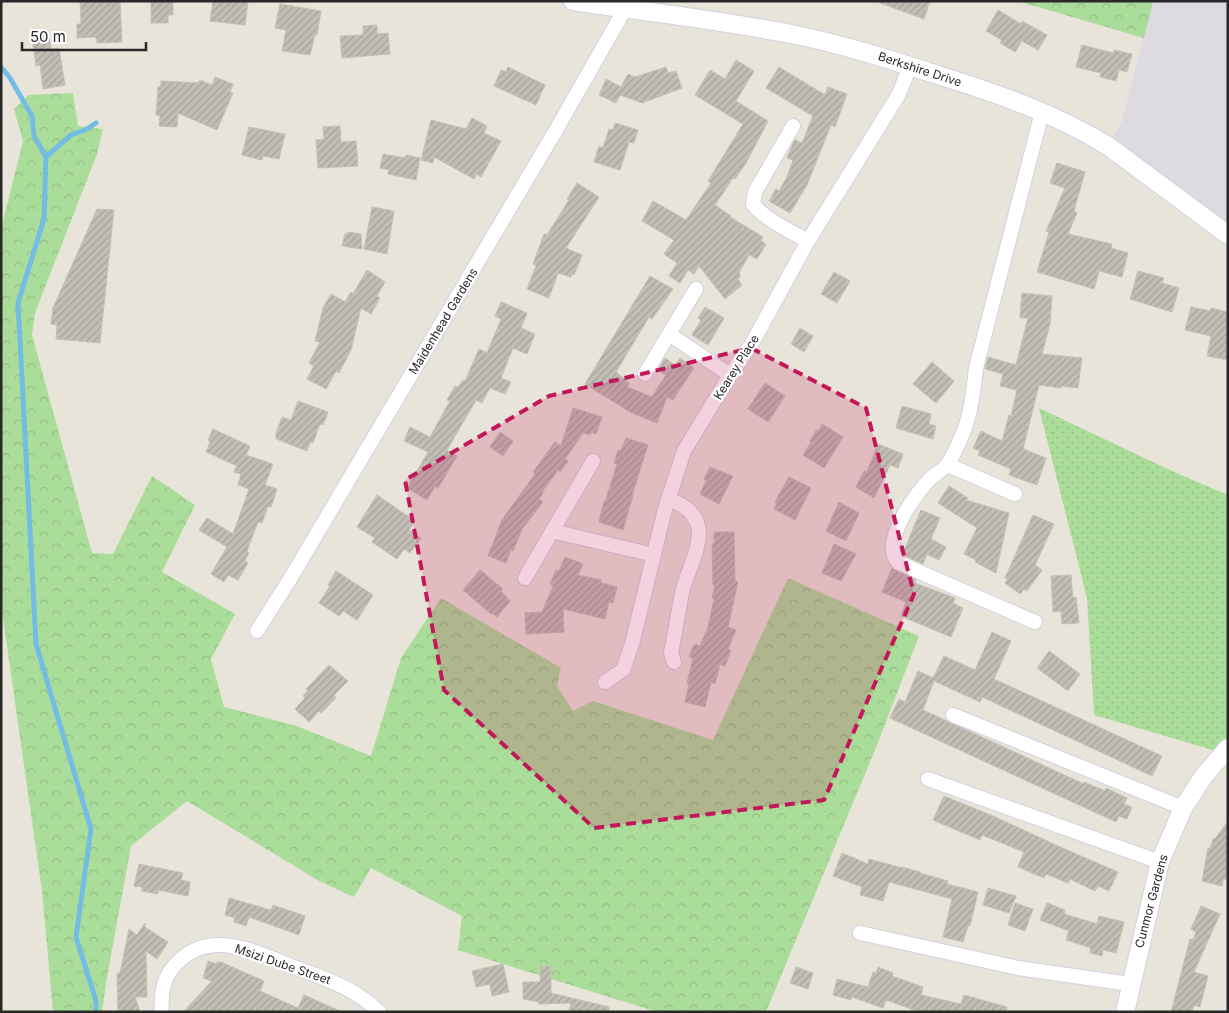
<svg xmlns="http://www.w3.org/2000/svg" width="1229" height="1013" font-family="Inter,sans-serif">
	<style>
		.industrial { fill: #dddae2 }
		.grass { fill: url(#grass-dots) }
		.forest { fill: url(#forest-crowns) }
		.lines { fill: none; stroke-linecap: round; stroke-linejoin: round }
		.stream { stroke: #73bde5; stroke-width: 5 }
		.building { fill: url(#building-hatch); stroke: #c4c0b4 }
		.minor-casing { stroke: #cfd1e0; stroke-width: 16 }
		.tertiary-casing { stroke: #cfd1e0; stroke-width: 20 }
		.minor { stroke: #fff; stroke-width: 14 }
		.tertiary { stroke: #fff; stroke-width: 18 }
		.marked { fill: #c2185b; fill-opacity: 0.2; stroke: #c2185b; stroke-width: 4; stroke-dasharray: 10 6; stroke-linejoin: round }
		.labels { text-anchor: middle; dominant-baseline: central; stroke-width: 4.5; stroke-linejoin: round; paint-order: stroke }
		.street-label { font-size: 12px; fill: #282828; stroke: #fff }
	</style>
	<defs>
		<pattern id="grass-dots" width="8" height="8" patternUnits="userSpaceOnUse" patternTransform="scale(1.25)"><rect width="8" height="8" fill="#abdd9a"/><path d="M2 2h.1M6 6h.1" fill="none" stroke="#93be85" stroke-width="1.8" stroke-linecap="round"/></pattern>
		<pattern id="forest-crowns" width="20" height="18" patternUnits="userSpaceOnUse" patternTransform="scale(1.25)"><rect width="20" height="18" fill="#abdd9a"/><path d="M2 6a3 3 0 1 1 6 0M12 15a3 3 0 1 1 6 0" fill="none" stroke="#93be85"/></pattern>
		<pattern id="building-hatch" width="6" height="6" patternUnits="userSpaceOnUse" patternTransform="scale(1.25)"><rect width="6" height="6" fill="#c2beb6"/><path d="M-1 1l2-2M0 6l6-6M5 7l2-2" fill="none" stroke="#a7a39c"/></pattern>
	</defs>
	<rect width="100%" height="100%" fill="#e9e4da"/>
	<!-- industrial -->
	<path class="industrial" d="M1153,1H1228V234L1109,145L1122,121Z"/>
	<!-- grass -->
	<path class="grass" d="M1039,408L1172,471L1228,495V747L1223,753L1094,715L1087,598Z"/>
	<!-- forest -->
	<path class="forest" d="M1017,1H1153L1144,38Z
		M73,93L78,126L103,129L97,154L35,313L32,335L92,553L113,554L152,476L195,505L162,572L235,614L211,659L224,707L297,726L371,756L401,658L441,598L561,668L557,686L573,711L593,701L713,740L788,578L919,636L877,745L766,1012H657L458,950L462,916L371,868L354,897L319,881L187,801L131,846L106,983L102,1012H53L42,891L1,604V229L23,141L14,109L29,95Z"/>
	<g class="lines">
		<!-- stream -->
		<path class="stream" d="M1,67L10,78L32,116L34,136L46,157
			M96,1012V1001L76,937L91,829L36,644L18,303L44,219L46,157L71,135L85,130L96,123"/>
	</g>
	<!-- building -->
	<path class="building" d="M80,1H120L122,42L97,43L96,37L77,38V24H81Z
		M151,1H173V15H168V23H151Z
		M213,1H248L245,25L210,21Z
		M880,1H930L924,19L880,3Z
		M280,4L321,11L317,35H315L310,55L282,51L286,30L275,28Z
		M998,10L1021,24L1022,21L1047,35L1038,50L1022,41L1015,52L1000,43L1002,40L986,31Z
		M377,25V34L388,33L390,54L342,58L340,36L363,35V26Z
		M49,37L51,49L59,48L65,85L43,89L40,65L36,66L32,39Z
		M1082,45L1113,53L1114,50L1132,54L1127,72L1119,70L1116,81L1100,77L1101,73L1076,67Z
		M736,60L754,71L736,101L768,121L746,163L735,179L733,178L715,205L731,216L730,217L763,237L761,241L766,244L757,259L749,255L739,273L741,276L738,279L742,285L725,299L699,266L694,274L688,270L680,283L669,276L677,263L664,254L674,240L642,221L653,201L686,220L711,183L708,181L743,124L695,95L710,70L725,79Z
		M508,67L545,85L536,105L494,86L501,70L506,72Z
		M666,67L668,73L676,71L682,88L642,103L620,95L616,103L599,95L606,79L621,87L628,74L635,77Z
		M779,67L825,95L828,87L847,94L835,127L831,125L807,185L790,213L769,201L776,189L779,191L787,177L793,160L787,158L792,145L795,140L802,143L813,116L766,88Z
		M215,77L233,84L230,92L233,93L217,130L178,113L177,127L159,126L160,116L156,115L158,87H161V81L198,83L200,80L212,85Z
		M472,118L487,126L484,133L501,141L481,177L477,174L474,179L434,157L433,163L421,160L431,120L466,129Z
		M615,123L638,130L634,143L629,142L620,170L594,162L599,146L603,148L609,129L613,130Z
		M340,126L341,142L356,141L358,166L318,168L316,140L324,139L323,127Z
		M249,127L285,134L279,159L263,156L262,160L242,155Z
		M383,154L405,158L406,155L420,158L416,180L388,174L389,170L380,168Z
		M1057,163L1085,172L1074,211L1077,213L1068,234L1112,244L1111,248L1128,253L1122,277L1099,271L1094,289L1037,272L1049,232L1046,231L1065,188L1050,183Z
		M577,183L599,197L566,248L582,255L574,275L572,274L571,277L558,273L549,298L527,289L536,266L533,264L544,234L547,235L569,200L567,199Z
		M372,207L394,211L387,254L364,249Z
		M97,209L114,210L100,343L56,339L57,325L51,324L53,308Z
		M348,232L361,234L362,249L342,246L345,234H347Z
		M367,270L385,282L377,296L380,298L371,314L361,308L351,350L339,373L336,371L326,389L307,379L314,366L309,363L320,342L315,341L323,308L331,294L345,302L351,292L353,294Z
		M1138,271L1164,278L1162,283L1179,288L1172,312L1130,299Z
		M834,272L850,281L837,303L821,294Z
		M650,276L673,289L652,319L649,317L616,372L629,383L627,387L652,397L666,375L658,370L665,358L675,365L680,358L694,368L673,400L667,397L657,423L630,412L585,384Z
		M1022,293L1052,296L1050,324L1042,354L1082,358L1078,388L1061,386V388L1039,385L1023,449L1046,458L1037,485L1009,475L1011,469L978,455L980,451L973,448L981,431L1002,441L1009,415L1011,416L1017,390L1000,386L1003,374L985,369L988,357L1016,365L1028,318H1020Z
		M501,302L527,313L521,328L535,334L527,354L513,348L501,378L511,382L505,394L490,388L482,403L476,400L447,450L457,456L438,488L435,486L427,500L407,488L428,452L404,441L410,427L430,437L450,401L447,400L455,386L458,387L463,380L465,381L479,349L487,353L501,319L495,316Z
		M705,307L724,318L708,345L692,335L701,320L698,318Z
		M1191,307L1210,311L1211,308L1228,312V360L1207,356L1211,336L1185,330Z
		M800,328L813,336L804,352L791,344Z
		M932,362L954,381L936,403L913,384Z
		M765,383L785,396L768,422L748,409Z
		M298,401L328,412L323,425L320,424L313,443L310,442L307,451L276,439V433L282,417L291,420Z
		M902,406L931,414L929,424L936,426L933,439L896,428Z
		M573,408L602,417L596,434L591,432L590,435L583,433L565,459L568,461L560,472L558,470L542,492L543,493L539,499L543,502L522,529L513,551L511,550L506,563L488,556L502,520L535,474L533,472L555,442L561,446Z
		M822,424L843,437L824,468L803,455L811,442L810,441L816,430L818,431Z
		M213,429L250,446L246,455L273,464L265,485L277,489L271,507L268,506L262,523L258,522L247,551L249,553L245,560L248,563L238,580L228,575L224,582L211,574L227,547L199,530L207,518L233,534L249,489L238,485L241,474L234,472L237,466L206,452L210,442L208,440Z
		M500,432L513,441L503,456L490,447Z
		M626,438L648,445L632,495H633L623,530L599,522L604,501L605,502L617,464L614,463L618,450L621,451Z
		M878,444L903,454L898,468L890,465L874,498L856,487L864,471L867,472Z
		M710,467L733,476L719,504L700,494L706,481L704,479Z
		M789,477L811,488L795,520L774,509L777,503L775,502Z
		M949,486L968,498L966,500L1009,513L996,573L975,562L976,560L964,554L977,528L938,503Z
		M377,495L415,521L409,530L421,538L410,553L404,549L397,559L372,542L375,538L357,527Z
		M839,502L859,513L846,541L826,531Z
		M921,510L940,518L931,539L946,547L939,560L927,554L923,564L905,556L903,553Z
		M1033,515L1054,524L1035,565L1042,570L1027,591L1024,589L1020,594L1005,583L1008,579L1005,578Z
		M714,532H734L735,581L738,582L728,627L736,630L728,649L731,650L725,666L720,664L715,684L711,682L705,707L685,702L689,684L687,683L693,658L689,657L694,644L700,646L708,627L714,599L712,598L715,585H713L712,544H714Z
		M834,544L856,554L841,581L822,573Z
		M565,557L583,564L578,575L601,580V583L617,587L613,603L609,602L605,619L563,609L564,632L526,634L525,613L542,612L553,586L550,584L556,570L559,571Z
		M892,568L916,580L915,583L955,598L953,603L963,608L951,637L901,616L906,602L882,592Z
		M480,570L503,589L501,591L510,601L497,617L492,613L491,614L463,590Z
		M336,571L373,595L357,620L343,611L339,616L319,603L330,586L328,585Z
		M1071,575L1073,598L1076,597L1079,623L1062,624L1061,611L1053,612L1051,576Z
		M992,632L1011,641L994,679L1162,756L1152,776L982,697L980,702L934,681L923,710L1084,784V782L1105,791L1106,788L1127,798L1124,804L1132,807L1127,819L1119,816L1116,822L890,718L899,699L905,702L918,671L933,678L944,656L975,670Z
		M1049,651L1080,674L1068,691L1037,668Z
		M329,665L348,681L334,695L336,698L321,713L319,711L309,722L295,709L305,698L303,696L308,690L306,689Z
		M944,796L993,816L1058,846L1118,872L1109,891L1098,886L1095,891L1070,879L1068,883L1046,874L1044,878L1018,867L1024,852L982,835L980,840L933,820Z
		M1228,821V873L1226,880L1223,879L1222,886L1202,881L1208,848L1210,849L1213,839H1215Z
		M842,853L868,864L869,859L902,868V867L920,872V873L948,881L947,884L978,892L970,926H968L963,942L943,937L952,899L889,882L883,901L860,895L862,887L833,876Z
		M139,864L183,873L181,880L190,882L188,896L158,890V894L142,891V887L134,886Z
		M988,888L1016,896L1009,913L983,905Z
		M229,898L271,910L273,905L305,916L299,935L249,917L246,926L234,922L235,918L225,915Z
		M1015,903L1033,909L1025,931L1008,925Z
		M1047,903L1065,910L1064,914L1097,924L1099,916L1124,922L1116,953L1103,950L1102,956L1090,953L1091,948L1066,940L1069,931L1040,920Z
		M1201,906L1220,914L1194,972L1208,976L1200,1007L1194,1005L1192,1012H1171L1190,939L1193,940L1196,932L1191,929Z
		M145,923V927L168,942L157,959L146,951L147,997H135L140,1012H118L117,973H120L129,929L137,935Z
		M208,961L216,964L217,962H221L264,981L260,991L298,1008L304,995L342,1012H183L212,981L203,978Z
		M503,964L509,992L492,996L490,984L476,987L472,971Z
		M541,966H551V993L609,1007V1012H569L571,1003L538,1004L539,1002L523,999V982H540Z
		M796,967L813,973L808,989L790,983Z
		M878,967L893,973L892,976L923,987L921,995L961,1004L964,995L1007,1007L1006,1012H920L886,1000L883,1008L852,997L851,1000L833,995L837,979L868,987L873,972L876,973Z"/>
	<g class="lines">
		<!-- minor casing -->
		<g class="minor-casing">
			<path id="minor" d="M793,126L755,192L753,204C764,219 792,232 808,241
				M669,334L730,375
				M645,374L696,289
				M948,465L1015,494
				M668,499C682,504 694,511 698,526C703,545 686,573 682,593C678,613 675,633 671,653L674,662
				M552,531L654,555
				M525,578L593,461
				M1035,622L899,563C878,544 917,491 932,477C937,473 943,470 947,465C952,459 956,449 959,442C971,418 973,394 976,368L1042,112
				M257,631L290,579L556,130L625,9
				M605,682L623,670L632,644L665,509L684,451L730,375L751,345L808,241L899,94L910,66
				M953,715L1183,808
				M928,779L1160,862
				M860,933L1018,968L1130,984
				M162,1012C160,991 164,974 180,960C213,930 256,952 291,966C323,978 354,987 379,1012"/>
		</g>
		<!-- tertiary casing -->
		<g class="tertiary-casing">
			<path id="tertiary" d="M573,1C646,12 719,20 791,34C842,44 891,60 941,76C999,94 1056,114 1108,146L1228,235
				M1125,1012L1160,862L1183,808L1203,777L1228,748"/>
		</g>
		<!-- minor -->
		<use href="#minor" class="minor"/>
		<!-- tertiary -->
		<use href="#tertiary" class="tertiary"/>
	</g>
	<!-- marked area -->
	<path class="marked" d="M751,348L866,408L914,594L824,800L594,828L444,690L405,480L549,396Z"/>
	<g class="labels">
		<!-- street labels -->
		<g class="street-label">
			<text transform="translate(920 69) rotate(18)">Berkshire Drive</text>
			<text transform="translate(443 321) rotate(-59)">Maidenhead Gardens</text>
			<text transform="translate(736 367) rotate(-58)">Kearey Place</text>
			<text transform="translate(1151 901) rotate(-75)">Cunmor Gardens</text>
			<text transform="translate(283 964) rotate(19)">Msizi Dube Street</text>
		</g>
	</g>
	<!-- border -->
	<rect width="1229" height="1013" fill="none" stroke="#282828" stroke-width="5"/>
	<!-- scale -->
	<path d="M22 42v8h124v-8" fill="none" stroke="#282828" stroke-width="2.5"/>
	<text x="30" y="42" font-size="15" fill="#282828" stroke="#ffffff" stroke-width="4" paint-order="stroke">50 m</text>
</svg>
